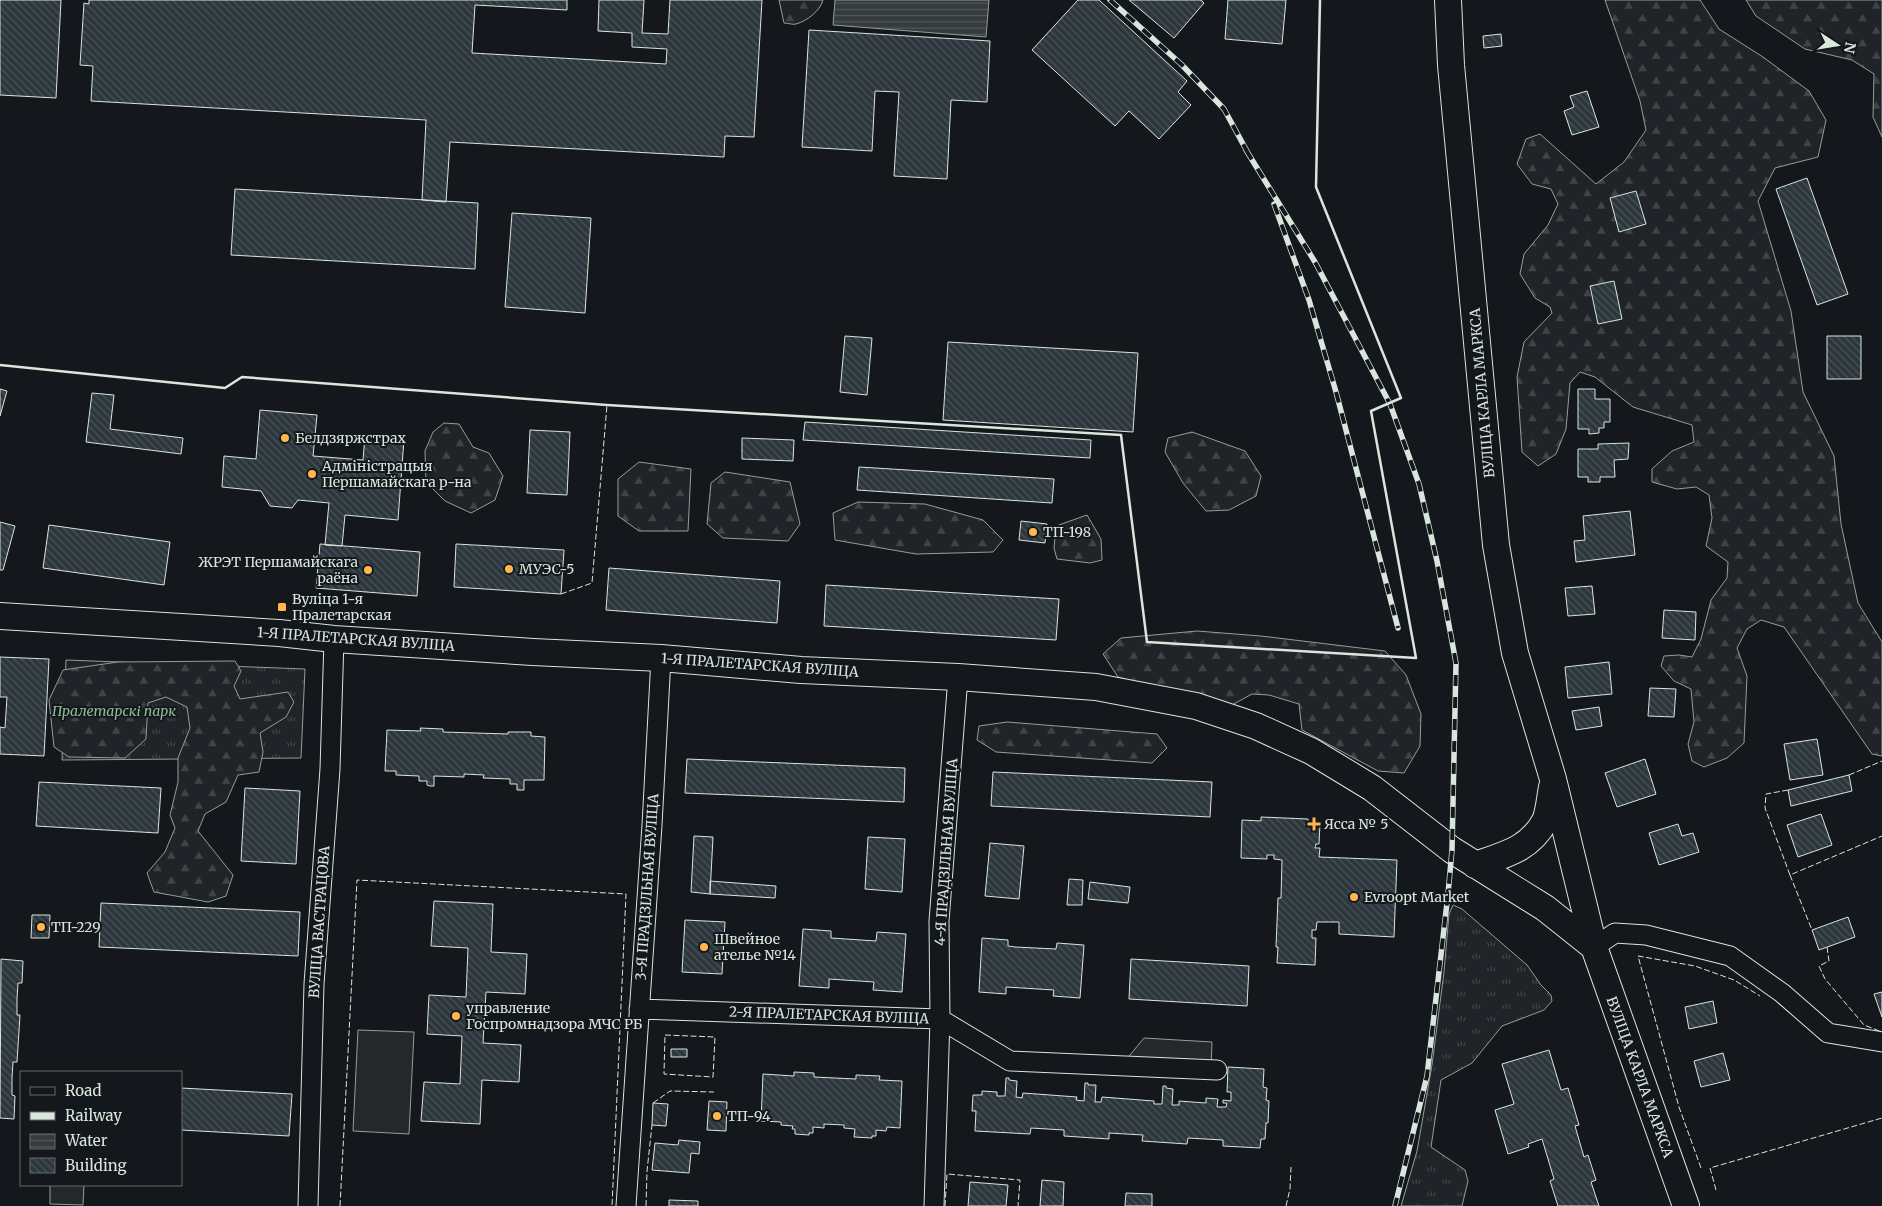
<svg xmlns="http://www.w3.org/2000/svg" width="1882" height="1206" font-family="Merriweather,serif">
	<style>
		.grass { fill: url(#grass-tufts); stroke: #939e99 }
		.forest { fill: url(#forest-firs); stroke: #939e99 }
		.parking { fill: #24282b; stroke: #939e99 }
		.water { fill: url(#water-rules); stroke: #939e99 }
		.building { fill: url(#building-back-hatch); stroke: #d8e6dc }
		.lines { fill: none; stroke-linecap: round; stroke-linejoin: round }
		.minor-casing { stroke: #d8e6dc; stroke-width: 21 }
		.secondary-casing { stroke: #d8e6dc; stroke-width: 28 }
		.minor { stroke: #14181c; stroke-width: 19 }
		.secondary { stroke: #14181c; stroke-width: 26 }
		.rail-casing { stroke: #d8e6dc; stroke-width: 5.5 }
		.rail { stroke: #14181c; stroke-width: 4; stroke-dasharray: 11; stroke-linecap: butt }
		.fence { stroke: #d8e6dc; stroke-width: 1; stroke-dasharray: 6 2.5; stroke-linecap: butt }
		.wall { stroke: #d8e6dc; stroke-width: 2.5 }
		.poi-dot { fill: #ffb74d; stroke: #14181c; stroke-width: 2 }
		.labels { text-anchor: middle; dominant-baseline: central; stroke-width: 4; stroke-linejoin: round; paint-order: stroke }
		.street-label { font-size: 14px; fill: #d8e6dc; stroke: #14181c }
		.poi-label { font-size: 14px; fill: #d8e6dc; stroke: #14181c; text-anchor: start }
		.park-label { font-size: 14px; font-style: italic; fill: #8ac095; stroke: #14181c }
	</style>
	<defs>
		<pattern id="grass-tufts" width="24" height="20" patternUnits="userSpaceOnUse" patternTransform="scale(1.25)"><rect width="24" height="20" fill="#202428"/><path d="M3 7l-1-3M5 7V3M7 7l1-3M15 17l-1-3M17 17v-4M19 17l1-3" fill="none" stroke="#404447"/></pattern>
		<pattern id="forest-firs" width="22" height="20" patternUnits="userSpaceOnUse" patternTransform="scale(1.25)"><rect width="22" height="20" fill="#202428"/><path d="M5 1l3.5 6h-7zM16 11l3.5 6h-7z" fill="#404447"/></pattern>
		<pattern id="water-rules" width="6" height="5" patternUnits="userSpaceOnUse" patternTransform="scale(1.25)"><rect width="6" height="5" fill="#363b3e"/><path d="M0 2.5h6" fill="none" stroke="#525759"/></pattern>
		<pattern id="building-back-hatch" width="6" height="6" patternUnits="userSpaceOnUse" patternTransform="scale(1.25)"><rect width="6" height="6" fill="#2c363c"/><path d="M-1 5l2 2M0 0l6 6M5-1l2 2" fill="none" stroke="#4a5358"/></pattern>
	</defs>
	<rect width="100%" height="100%" fill="#14181c"/>
	<!-- grass -->
	<path class="grass" d="M66,660L305,669L301,758L62,760Z
		M1453,905L1462,909L1527,965L1541,985L1551,995L1552,1001L1544,1010L1502,1026L1472,1063L1441,1080L1431,1147L1465,1170L1468,1181L1462,1206H1401L1417,1151L1432,1065L1444,972L1449,914Z"/>
	<!-- forest -->
	<path class="forest" d="M779,0H823C820,11 807,21 796,24C793,25 788,23 784,23Z
		M1605,0H1700L1719,29L1763,57L1809,91L1826,120L1818,157L1775,168L1758,201L1791,311L1803,392L1834,456L1841,524L1858,603L1882,642V756L1872,754L1784,627L1761,620L1747,629L1737,648L1747,676L1744,743L1727,758L1704,767L1692,761L1688,744L1694,722L1691,689L1674,681L1661,666L1664,656L1679,655L1692,657L1701,639L1711,600L1727,578L1728,562L1706,546L1712,518L1709,495L1696,487L1677,489L1652,482V469L1672,451L1694,442L1692,425L1633,407L1595,377L1580,372L1570,383L1566,429L1556,454L1538,466L1522,452L1517,377L1524,342L1552,313L1550,307L1535,298L1520,274L1524,254L1548,225L1558,204L1551,189L1532,184L1517,164L1526,139L1540,134L1596,184L1624,162L1646,130L1640,101Z
		M1746,0H1882V137L1873,117L1874,74L1852,60L1805,49L1756,16Z
		M444,423L459,424L473,447L489,453L503,476L495,500L471,513L445,501L426,482L425,451L433,432Z
		M1192,432L1245,451L1261,476L1256,496L1229,510L1206,511L1183,483L1165,452L1168,438Z
		M639,462L691,469L688,531H639L618,516V479Z
		M725,472L790,482L800,524L788,541L723,538L707,524L711,483Z
		M858,502L925,504L983,520L1003,540L993,552L916,554L835,540L833,513Z
		M1087,515L1101,539L1102,560L1090,563L1057,559L1054,548L1056,526Z
		M1197,631L1261,636L1385,651L1406,675L1421,714L1420,746L1404,773L1378,771L1302,730L1299,704L1269,695L1252,694L1232,705L1192,697L1118,677L1103,654L1121,638Z
		M235,661L241,671L234,686L240,699L288,692L294,702L286,717L260,733L263,752L259,772L238,775L226,802L205,814L198,831L233,875L226,896L208,902L154,892L147,873L165,852L175,828L170,815L178,782V758L190,728L187,707L166,697L148,703L146,739L125,758L69,757L54,747L49,700L63,670L118,662Z
		M1007,722L1157,734L1167,748L1152,763L996,752L977,740L979,726Z"/>
	<!-- parking -->
	<path class="parking" d="M358,1030L414,1032L409,1134L353,1131Z
		M1144,1038L1212,1042L1211,1067L1125,1061Z
		M50,1185H84L83,1205L50,1204Z"/>
	<!-- water -->
	<path class="water" d="M835,0H989L986,37L833,25Z"/>
	<!-- building -->
	<path class="building" d="M0,0H61L56,98L0,95Z
		M89,0H567V10L475,5L472,53L666,64L667,49L632,47V33L598,31L599,0H644L642,33L668,34L670,0H762L754,137L725,136L724,157L450,142L446,202L422,200L426,120L91,101L93,66L80,65L84,3L89,4Z
		M1078,0H1099L1187,81L1178,92L1191,105L1159,139L1129,111L1115,126L1032,50Z
		M1129,0H1201L1204,3L1174,38Z
		M1228,0H1286L1282,44L1225,39Z
		M809,30L990,41L987,102L951,100L947,179L894,176L899,92L875,91L872,151L802,147Z
		M1501,34L1502,46L1484,48L1483,36Z
		M1587,91L1599,127L1572,135L1564,111L1574,107L1570,96Z
		M1807,178L1848,294L1817,305L1776,189Z
		M235,189L478,203L475,269L231,255Z
		M1636,191L1646,224L1619,232L1610,198Z
		M512,213L591,218L585,313L505,307Z
		M1614,281L1622,319L1598,324L1590,286Z
		M845,336L872,338L867,395L840,392Z
		M1827,336H1861V379H1827Z
		M948,342L1138,353L1133,432L943,420Z
		M0,389L7,391L0,416Z
		M1578,389H1595V399H1610V422H1604V428H1599V433L1589,434V429H1578Z
		M92,393L114,395L110,429L183,438L181,454L86,442Z
		M260,410L317,415L313,456L363,460L365,436L404,439L398,520L345,515L342,546L325,545L329,503L298,500L292,508L270,506L261,491L222,487L224,456L256,459Z
		M805,422L1091,440L1090,458L803,440Z
		M530,430L570,432L567,495L527,493Z
		M742,438L794,440L793,461L742,459Z
		M1629,443L1628,459L1614,460L1615,477H1600V482H1588V477H1578V449H1598V444Z
		M859,467L1054,479L1052,503L857,490Z
		M1630,511L1635,555L1576,562L1574,541L1585,540L1583,516Z
		M1021,521L1047,524L1045,543L1019,540Z
		M0,522L15,526L3,570H0Z
		M49,525L170,542L164,585L43,568Z
		M320,544L420,552L417,596L316,588Z
		M456,544L564,550L561,594L454,587Z
		M609,568L780,581L777,623L606,610Z
		M826,585L1059,599L1056,640L824,626Z
		M1592,586L1595,614L1568,616L1565,588Z
		M1664,610L1696,612L1695,640L1662,638Z
		M0,657L49,659L44,756L0,754V727L5,728L7,697H0Z
		M1609,662L1612,694L1568,698L1565,667Z
		M1650,688L1676,689L1674,717L1648,716Z
		M1599,707L1602,726L1576,730L1572,711Z
		M420,728L443,729V732L508,734V732H531V736L545,737L544,780H524V790H517V784H510V779L483,778L484,775L464,774V777L434,776V786H430L427,785V781H419V776L396,775V771H385L387,730L421,731Z
		M1817,739L1823,775L1790,780L1784,744Z
		M687,759L905,768L904,802L685,793Z
		M1645,759L1656,794L1617,807L1605,773Z
		M993,772L1212,782L1210,817L991,806Z
		M1849,775L1852,791L1791,806L1788,790Z
		M39,782L161,788L158,833L36,826Z
		M245,788L300,791L296,864L241,861Z
		M1821,814L1832,845L1798,857L1787,825Z
		M1261,817L1308,819V824H1320L1319,844H1316L1315,848H1320L1319,857L1397,860L1394,937L1339,934V922H1317L1316,930H1312V938H1316L1315,965L1277,963L1278,947H1276L1278,898H1281L1282,860L1274,859V855H1267V859L1241,858L1242,820L1261,821Z
		M1678,824L1682,836L1693,833L1699,852L1659,865L1649,833Z
		M694,836L713,837L710,894L691,892Z
		M868,837L905,839L902,892L865,889Z
		M990,843L1024,846L1019,899L985,896Z
		M1069,879L1083,880L1082,905H1067Z
		M710,881L776,886L775,898L710,894Z
		M1090,882L1130,887L1128,903L1088,899Z
		M434,901L493,904L491,952L527,954L525,994L486,992L483,1043L521,1045L519,1082L482,1080L480,1124L421,1121L424,1082L460,1084L462,1036L427,1034L429,995L466,997L468,948L431,946Z
		M101,903L300,912L298,956L99,947Z
		M32,915H50L49,938H31Z
		M1848,917L1855,937L1819,950L1812,930Z
		M685,920L725,922L722,974L682,972Z
		M803,929L831,931V938L876,941L877,932L906,934L902,992L873,990L874,982L829,979V988L799,986Z
		M982,938L1008,940V946L1015,947L1056,949L1057,943L1084,945L1080,998L1053,996L1054,990L1006,987V994L979,992Z
		M1,959L23,961L22,983H18L17,999V1015H20L17,1062H13L12,1078V1095L15,1096L14,1119L0,1118Z
		M1131,959L1249,966L1247,1006L1129,999Z
		M1882,992V1017L1874,994Z
		M1713,1001L1717,1023L1689,1029L1685,1007Z
		M671,1049H687V1057H671Z
		M1549,1050L1561,1090L1568,1088L1579,1125L1575,1126L1584,1157L1588,1155L1596,1180L1591,1182L1599,1206H1558L1550,1181L1554,1179L1542,1139L1528,1144L1529,1147L1508,1154L1495,1110L1514,1104L1502,1064Z
		M1723,1053L1730,1080L1701,1087L1694,1061Z
		M1228,1067L1264,1069L1263,1087L1267,1088L1266,1100L1269,1101L1268,1123H1266L1265,1139H1261L1260,1148L1223,1146V1140L1188,1138L1187,1144L1142,1141L1143,1135L1109,1133V1139L1064,1136V1130L1031,1128L1030,1134L975,1131L976,1111H972L973,1095H982V1091L997,1092V1096H1005L1006,1078H1009V1080L1017,1081L1016,1097L1022,1098L1023,1093L1077,1097L1076,1100L1084,1101L1085,1083H1088V1085H1096L1095,1102H1101L1102,1097L1154,1101V1104H1162L1163,1086H1166V1088L1173,1089L1172,1105H1179V1101L1206,1103V1098L1218,1099L1217,1107H1226L1227,1103H1223V1100L1231,1101V1092H1227Z
		M794,1072L814,1073V1077L856,1079V1075L880,1076L879,1080L902,1081L900,1128L887,1127L886,1131L876,1130V1136H872V1138L854,1137L855,1129L844,1128V1125L824,1124V1128L813,1127V1133H809V1135L795,1134V1129H792L793,1126L781,1125V1122L761,1121L763,1074L794,1076Z
		M181,1088L292,1094L289,1136L181,1130Z
		M709,1101L727,1102L726,1131L707,1130Z
		M653,1103L668,1104L666,1126L652,1125Z
		M679,1140L700,1142L699,1154L691,1153L689,1173L652,1170L655,1143L678,1145Z
		M1042,1180L1064,1182L1063,1206H1040Z
		M970,1182L1008,1185L1006,1206H968Z
		M1126,1193L1152,1194V1206H1125Z
		M669,1200L698,1201V1206H669Z"/>
	<g class="lines">
		<!-- minor casing -->
		<g class="minor-casing">
			<path id="minor" d="M1594,947L1615,933L1646,935L1730,956L1782,993L1828,1033L1882,1042
				M639,1009L940,1019L1010,1061L1217,1070
				M308,1206L314,984L330,769L334,639
				M626,1206L652,825L661,658
				M934,1206L940,1019L939,921L958,677"/>
		</g>
		<!-- secondary casing -->
		<g class="secondary-casing">
			<path id="secondary" d="M1448,0L1451,65L1496,545L1515,653L1553,779L1594,947L1686,1206
				M0,616L279,633L334,639L533,652L661,658L801,670L958,677L1096,687L1196,706L1256,726L1311,751L1372,788L1452,850L1545,908L1594,947
				M1475,865C1504,855 1529,850 1545,821C1549,812 1550,797 1552,787"/>
		</g>
		<!-- minor -->
		<use href="#minor" class="minor"/>
		<!-- secondary -->
		<use href="#secondary" class="secondary"/>
		<!-- rail casing -->
		<g class="rail-casing">
			<path id="rail" d="M1110,0L1181,64L1224,109L1249,155
				M1246,150L1315,262L1390,404L1419,484L1437,561L1456,663L1452,850L1448,894L1427,1076L1395,1206
				M1274,204L1309,300L1336,392L1398,628"/>
		</g>
		<!-- rail -->
		<use href="#rail" class="rail"/>
		<!-- fence -->
		<path class="fence" d="M561,594L592,583L607,405
			M1849,775L1882,761
			M1788,790L1766,794L1765,808L1790,875L1882,836
			M1790,875L1812,930
			M1827,947L1829,961L1819,966L1825,979L1864,1025L1882,1032
			M665,1035L715,1037L713,1077L664,1074Z
			M653,1103L670,1091L714,1092
			M1701,1168L1679,1107L1638,956L1695,966L1734,980L1760,996
			M1716,1190L1710,1168L1882,1118
			M340,1206L357,880L626,894L612,1206
			M646,1206L647,1171L652,1125
			M945,1206L947,1174L1020,1180L1018,1206
			M1286,1206L1290,1189L1291,1167"/>
		<!-- wall -->
		<path class="wall" d="M0,365L225,388L242,377L607,405L1121,435L1147,642L1416,658L1371,411L1401,398L1316,187L1320,0"/>
	</g>
	<!-- markers -->
	<g class="poi-dot">
		<circle cx="285" cy="438" r="5"/>
		<circle cx="312" cy="474" r="5"/>
		<circle cx="1033" cy="532" r="5"/>
		<circle cx="509" cy="569" r="5"/>
		<circle cx="368" cy="570" r="5"/>
		<rect x="277" y="602" width="10" height="10" rx="2.5"/>
		<path d="M1311.5 816.5h5v5h5v5h-5v5h-5v-5h-5v-5h5z"/>
		<circle cx="1354" cy="897" r="5"/>
		<circle cx="41" cy="927" r="5"/>
		<circle cx="704" cy="947" r="5"/>
		<circle cx="456" cy="1016" r="5"/>
		<circle cx="717" cy="1116" r="5"/>
	</g>
	<g class="labels">
		<!-- street labels -->
		<g class="street-label">
			<text transform="translate(1482 393) rotate(-95)">ВУЛІЦА КАРЛА МАРКСА</text>
			<text transform="translate(356 639) rotate(4)">1-Я ПРАЛЕТАРСКАЯ ВУЛІЦА</text>
			<text transform="translate(760 665) rotate(4)">1-Я ПРАЛЕТАРСКАЯ ВУЛІЦА</text>
			<text transform="translate(946 852) rotate(-86)">4-Я ПРАДЗІЛЬНАЯ ВУЛІЦА</text>
			<text transform="translate(647 887) rotate(-86)">3-Я ПРАДЗІЛЬНАЯ ВУЛІЦА</text>
			<text transform="translate(319 922) rotate(-86)">ВУЛІЦА ВАСТРАЦОВА</text>
			<text transform="translate(829 1015) rotate(2)">2-Я ПРАЛЕТАРСКАЯ ВУЛІЦА</text>
			<text transform="translate(1640 1077) rotate(70)">ВУЛІЦА КАРЛА МАРКСА</text>
		</g>
		<!-- poi labels -->
		<g class="poi-label">
			<text x="295" y="438">Белдзяржстрах</text>
			<text x="322" y="466">Адміністрацыя<tspan x="322" dy="16">Першамайскага р-на</tspan></text>
			<text x="1043" y="532">ТП-198</text>
			<text x="358" y="562" text-anchor="end">ЖРЭТ Першамайскага<tspan x="358" dy="16">раёна</tspan></text>
			<text x="519" y="569">МУЭС-5</text>
			<text x="292" y="599">Вуліца 1-я<tspan x="292" dy="16">Пралетарская</tspan></text>
			<text x="1324" y="824">Ясса № 5</text>
			<text x="1364" y="897">Evroopt Market</text>
			<text x="51" y="927">ТП-229</text>
			<text x="714" y="939">Швейное<tspan x="714" dy="16">ателье №14</tspan></text>
			<text x="466" y="1008">управление<tspan x="466" dy="16">Госпромнадзора МЧС РБ</tspan></text>
			<text x="727" y="1116">ТП-94</text>
		</g>
		<!-- park labels -->
		<g class="park-label">
			<text x="114" y="711">Пралетарскі парк</text>
		</g>
	</g>
	<!-- legend -->
	<rect x="20" y="1071" width="162" height="115" fill="#14181c" stroke="#626a69"/>
	<rect x="30" y="1087" width="25" height="8" fill="#14181c" stroke="#626a69"/>
	<text x="65" y="1096" font-size="15" fill="#d8e6dc">Road</text>
	<rect x="30" y="1112" width="25" height="8" fill="#d8e6dc" stroke="#626a69"/>
	<text x="65" y="1121" font-size="15" fill="#d8e6dc">Railway</text>
	<rect x="30" y="1134" width="25" height="15" fill="url(#water-rules)" stroke="#626a69"/>
	<text x="65" y="1146" font-size="15" fill="#d8e6dc">Water</text>
	<rect x="30" y="1158" width="25" height="15" fill="url(#building-back-hatch)" stroke="#626a69"/>
	<text x="65" y="1171" font-size="15" fill="#d8e6dc">Building</text>
	<!-- north arrow -->
	<g transform="translate(1837 45) rotate(102)" stroke="#14181c" stroke-width="4" paint-order="stroke">
	<path d="M0-4L9 19L0 12L-9 19Z" fill="#d8e6dc"/>
	<text y="-8" font-size="14" font-weight="bold" text-anchor="middle" fill="#d8e6dc">N</text>
	</g>
</svg>
